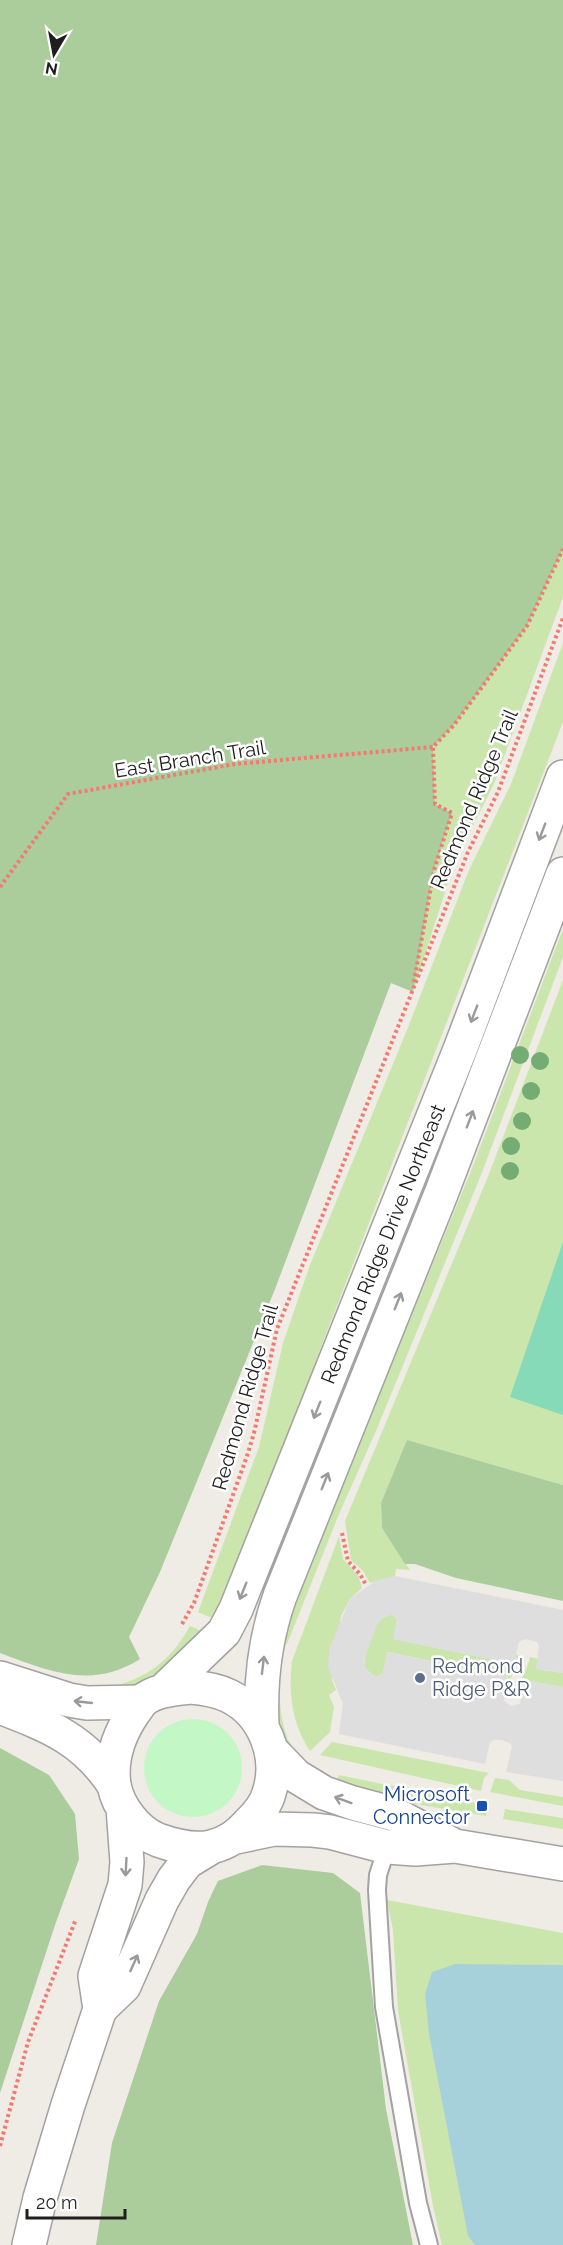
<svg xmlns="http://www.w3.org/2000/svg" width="563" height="2245" font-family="Raleway,sans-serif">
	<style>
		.grass { fill: #cbe6ad }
		.forest { fill: #abcc9b }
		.park { fill: #c4f7c6 }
		.pitch { fill: #86dab7 }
		.parking { fill: #dedede }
		.water { fill: #a7d1da }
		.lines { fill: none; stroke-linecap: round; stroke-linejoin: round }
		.service-casing { stroke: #a2a2a2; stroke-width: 20 }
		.minor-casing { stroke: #a2a2a2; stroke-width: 36 }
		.tertiary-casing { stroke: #a2a2a2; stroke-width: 36 }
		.path { stroke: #f37a71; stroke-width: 4; stroke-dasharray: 3 3; stroke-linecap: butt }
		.service { stroke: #fff; stroke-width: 16 }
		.minor { stroke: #fff; stroke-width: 33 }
		.tertiary { stroke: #fff; stroke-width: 33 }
		.tree { fill: #75ac73 }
		.oneway { stroke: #9a9a9a }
		.service-dot { fill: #5c6f8a; stroke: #fff; stroke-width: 2 }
		.transit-dot { fill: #1a4fb4; stroke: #fff; stroke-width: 2 }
		.labels { text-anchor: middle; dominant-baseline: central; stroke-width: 5; stroke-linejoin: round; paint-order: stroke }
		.street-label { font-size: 20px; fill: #1e1e1e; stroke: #fff }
		.service-label { font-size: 20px; fill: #4e5e75; stroke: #fff; text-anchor: start }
		.transit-label { font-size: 20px; fill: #164399; stroke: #fff; text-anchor: end }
	</style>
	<rect width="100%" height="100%" fill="#efebe5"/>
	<!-- grass -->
	<path class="grass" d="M563,549V597L494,784L454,864L413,992L434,870L452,813L435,804L433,747L454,725L527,626Z
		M563,643V722L319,1352L297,1415L236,1562L231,1595L221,1622L198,1612L259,1447L283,1343L310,1265L407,1030L469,870L511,784Z
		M563,929V957L481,1175L376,1431L339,1514L287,1644L276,1643L471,1171Z
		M563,980V1485L407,1441L381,1503L382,1528L410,1570L396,1569L395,1576L370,1583L363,1571L351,1560L345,1521L487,1179Z
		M339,1536L343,1559L358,1575L362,1588L350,1599L341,1616L332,1680L336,1690L329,1695L334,1707L330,1732L310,1751C292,1725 288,1692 292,1661Z
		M392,1614L397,1620L394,1639L514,1664L516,1655L522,1656L511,1678L510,1689L506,1688L508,1677L388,1652L383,1672L377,1677C373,1675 368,1672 365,1668C362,1661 374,1627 379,1621C383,1617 387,1616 392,1614Z
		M190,1626L210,1635L142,1687L92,1692C139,1681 165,1670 190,1626Z
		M530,1657L538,1659L536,1669L563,1673V1687L524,1680L522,1691L518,1690C520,1678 528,1669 530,1657Z
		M279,1669C279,1696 279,1735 299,1757C306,1763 315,1767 323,1771L321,1781C311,1771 298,1762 290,1752C272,1730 276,1694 279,1669Z
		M332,1742L489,1773L484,1778L481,1791L320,1755Z
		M339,1775L489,1806L486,1816L374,1797L334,1787Z
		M495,1778L509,1780L520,1790L563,1797V1806L490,1792Z
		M505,1809L563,1818V1829L503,1819Z
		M387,1900L563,1933V2245H442L433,2206L398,2011L393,1930Z"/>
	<!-- forest -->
	<path class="forest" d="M0,0H563V549L527,626L454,725L433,747L435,804L452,813L434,870L413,992L391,983L275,1289L160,1572L129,1637L140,1659C91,1690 49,1671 0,1653Z
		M407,1440L563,1485V1601L456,1578L415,1564H405L382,1528L381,1503Z
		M0,1748L49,1775L75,1814L79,1859L55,1925L0,2093Z
		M262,1865L333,1873L360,1893L386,2109L413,2245H96L112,2143L159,2001L197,1934L208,1902L218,1881Z"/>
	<!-- park -->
	<path class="park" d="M144 1768a49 49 0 1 1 98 0a49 49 0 1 1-98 0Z"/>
	<!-- pitch -->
	<path class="pitch" d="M563,1242V1415L510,1397Z"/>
	<!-- parking -->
	<path class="parking" d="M395,1576L563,1610V1673L536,1669L539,1646L537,1642L525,1639L519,1642L514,1664L393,1639L397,1620L392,1614L384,1617L377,1624L364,1661L366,1669L377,1677L383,1672L387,1652L508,1677L504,1701L511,1706L520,1704L524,1680L563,1687V1781L506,1772L512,1746L511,1744L502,1740H494L490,1742L485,1764L339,1734L343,1704L328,1667L329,1649L350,1599L375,1581Z"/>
	<!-- water -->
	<path class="water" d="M455,1964L563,1965V2245H475L468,2236L429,2034L425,1994L432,1972Z"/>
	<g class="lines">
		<!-- service casing -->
		<g class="service-casing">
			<path id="service" d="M387,1847L378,1875L377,1890L384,2007L418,2203L429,2245"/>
		</g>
		<!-- minor casing -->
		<g class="minor-casing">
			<path id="minor" d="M0,1678L69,1700L87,1703L141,1702
				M0,1707C49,1726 84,1739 114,1785"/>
		</g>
		<!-- tertiary casing -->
		<g class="tertiary-casing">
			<path id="tertiary" d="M190,1687C203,1688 217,1690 229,1696C264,1713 281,1756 269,1793C266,1805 257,1815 249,1823C238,1835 228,1843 211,1847C193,1851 175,1846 158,1840C137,1832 118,1807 114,1785C110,1758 119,1734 134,1712C137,1709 139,1704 142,1701C156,1690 173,1689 190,1687Z
				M165,1689L224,1632L236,1609L461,1047L563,777
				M262,1724C260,1679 265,1638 280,1596L441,1194L563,874
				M271,1750L296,1776L324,1793L353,1803L394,1814L455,1846
				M236,1837L274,1829L313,1830L330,1832L387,1847L415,1849L455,1846L563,1864
				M100,2009L124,1986L162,1900L174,1879L187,1862L210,1848
				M29,2245L40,2198L68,2105L100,2009L95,1976L125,1885L127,1862L123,1808"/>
		</g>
		<!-- path -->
		<path class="path" d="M0,887L68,794L235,764L433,747
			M414,982L434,870L452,813L435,804L433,747L454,725L527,626L563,549
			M342,1533L348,1561L360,1574L366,1585
			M182,1624L194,1603L247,1456L254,1433L277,1329L468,852L498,792L563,618
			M0,2146L28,2042L76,1919"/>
		<!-- service -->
		<use href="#service" class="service"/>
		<!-- minor -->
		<use href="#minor" class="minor"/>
		<!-- tertiary -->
		<use href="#tertiary" class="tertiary"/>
	</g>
	<!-- trees -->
	<g class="tree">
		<circle cx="520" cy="1055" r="9"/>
		<circle cx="540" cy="1061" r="9"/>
		<circle cx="531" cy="1091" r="9"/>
		<circle cx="522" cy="1121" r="9"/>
		<circle cx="511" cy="1146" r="9"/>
		<circle cx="510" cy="1171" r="9"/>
	</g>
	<!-- one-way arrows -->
	<defs><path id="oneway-shaft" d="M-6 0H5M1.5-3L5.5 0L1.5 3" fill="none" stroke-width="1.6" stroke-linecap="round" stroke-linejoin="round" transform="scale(1.5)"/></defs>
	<g class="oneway">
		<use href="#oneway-shaft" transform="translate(542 832) rotate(111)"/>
		<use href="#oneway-shaft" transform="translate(474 1014) rotate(111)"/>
		<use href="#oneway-shaft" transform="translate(470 1119) rotate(-69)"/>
		<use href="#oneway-shaft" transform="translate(398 1301) rotate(-68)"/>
		<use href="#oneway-shaft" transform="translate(317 1410) rotate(112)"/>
		<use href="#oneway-shaft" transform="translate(325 1481) rotate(-68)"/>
		<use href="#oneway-shaft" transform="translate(243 1591) rotate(112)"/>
		<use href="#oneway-shaft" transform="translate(263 1665) rotate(-83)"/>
		<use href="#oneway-shaft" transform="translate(83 1702) rotate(-174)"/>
		<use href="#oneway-shaft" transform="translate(343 1800) rotate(-160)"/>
		<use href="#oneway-shaft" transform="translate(126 1867) rotate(93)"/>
		<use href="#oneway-shaft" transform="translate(134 1963) rotate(-66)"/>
	</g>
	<!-- markers -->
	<circle class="service-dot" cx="420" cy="1678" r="6"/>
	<rect class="transit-dot" x="476" y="1800" width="12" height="12" rx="3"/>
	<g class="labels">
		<!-- street labels -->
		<g class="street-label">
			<text transform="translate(190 759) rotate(-9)">East Branch Trail</text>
			<text transform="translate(474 799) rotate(-67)">Redmond Ridge Trail</text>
			<text transform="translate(383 1244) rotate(-68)">Redmond Ridge Drive Northeast</text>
			<text transform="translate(245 1397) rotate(-74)">Redmond Ridge Trail</text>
		</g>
		<!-- service labels -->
		<g class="service-label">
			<text x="432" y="1666">Redmond<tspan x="432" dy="23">Ridge P&amp;R</tspan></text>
		</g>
		<!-- transit labels -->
		<g class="transit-label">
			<text x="470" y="1794">Microsoft<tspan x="470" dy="23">Connector</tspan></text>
		</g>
	</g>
	<!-- north arrow -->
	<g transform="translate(54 54) rotate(190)" stroke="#ffffff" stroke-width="4.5" paint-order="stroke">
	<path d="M0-4.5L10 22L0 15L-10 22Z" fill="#1e1e1e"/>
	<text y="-9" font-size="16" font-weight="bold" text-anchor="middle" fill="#1e1e1e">N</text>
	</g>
	<!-- scale -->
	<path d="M27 2209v9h98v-9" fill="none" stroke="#1e1e1e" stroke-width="3"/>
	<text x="36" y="2209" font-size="18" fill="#1e1e1e" stroke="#ffffff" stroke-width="4.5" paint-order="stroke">20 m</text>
</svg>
